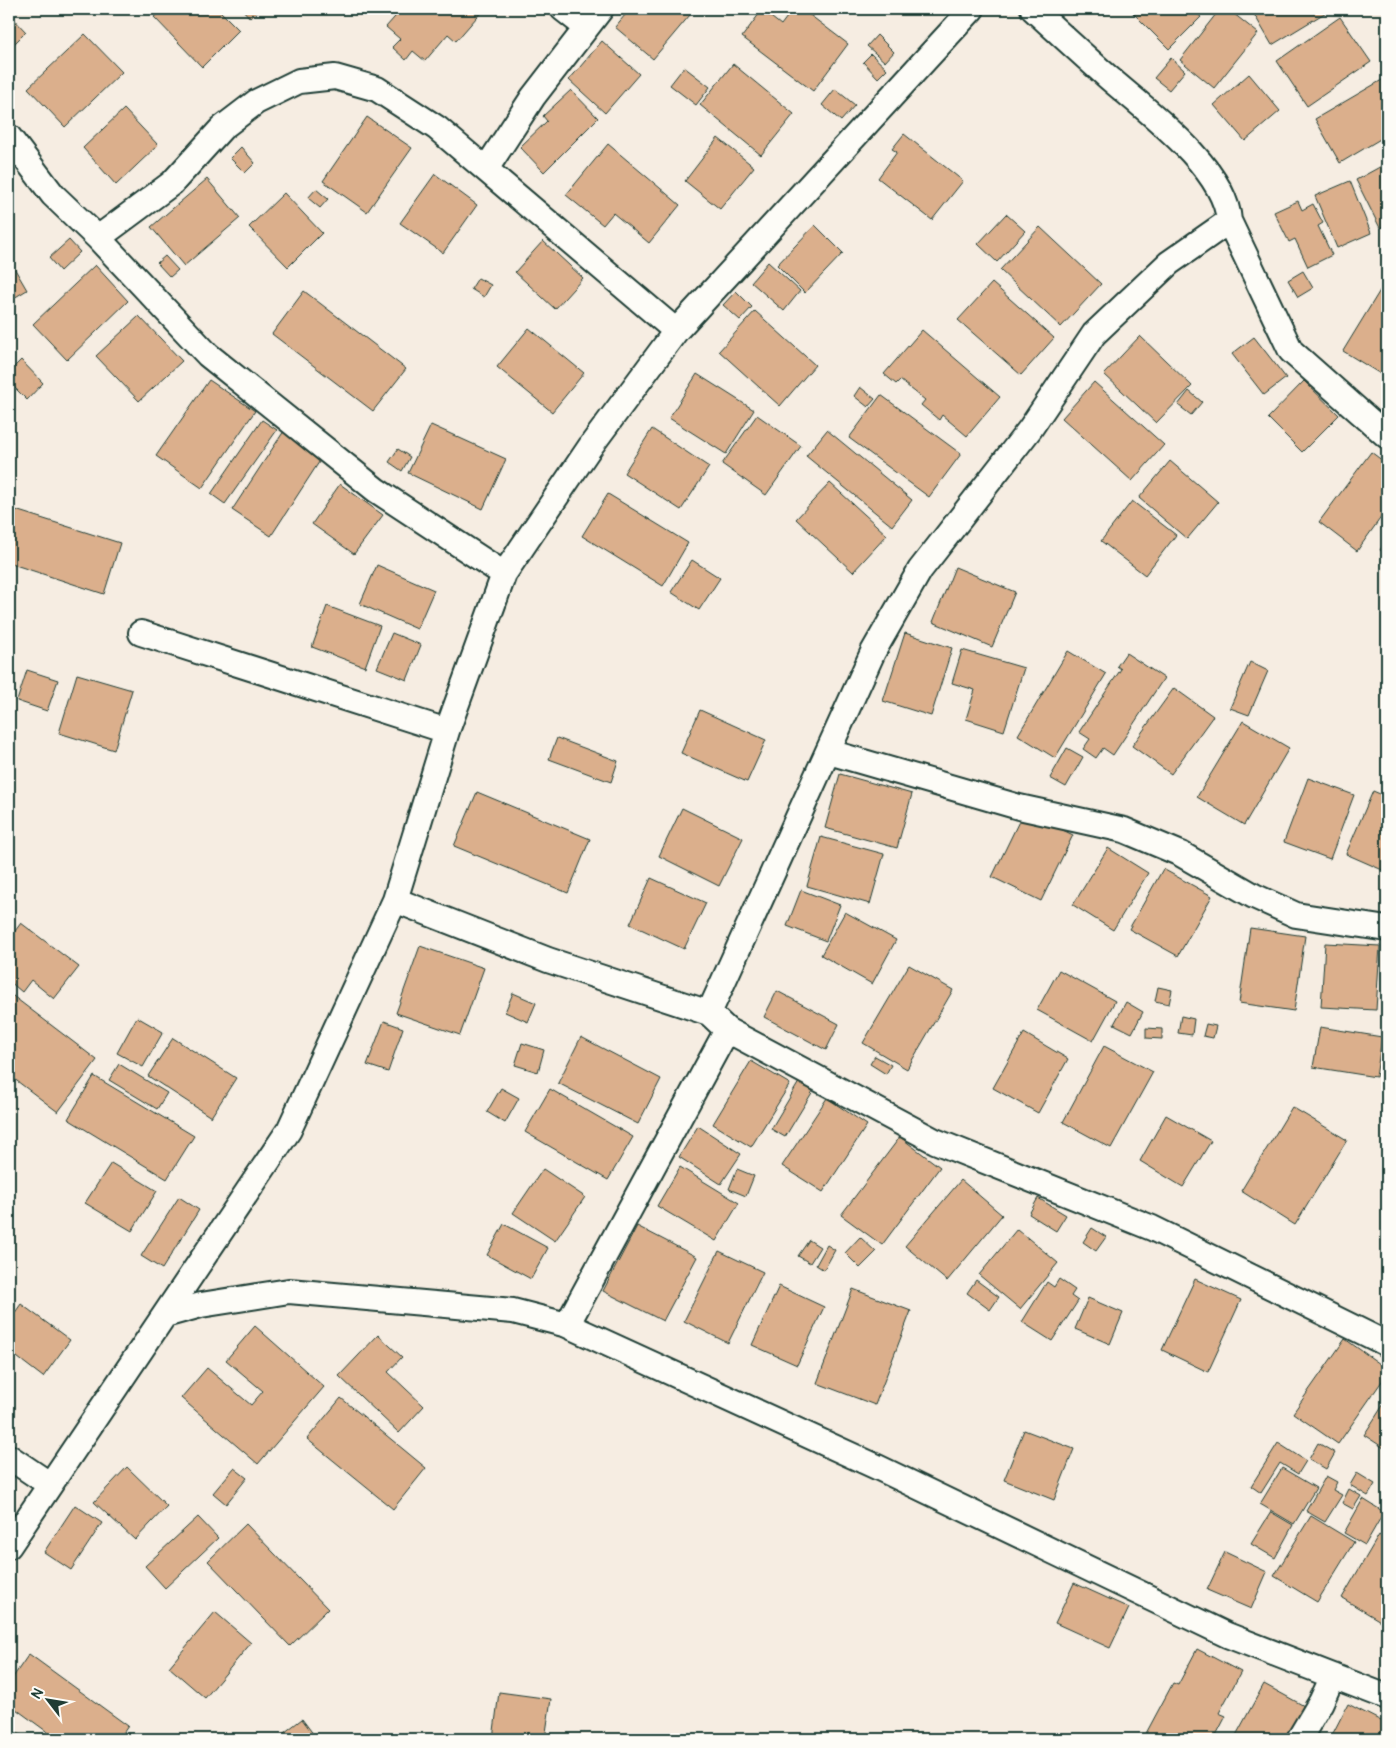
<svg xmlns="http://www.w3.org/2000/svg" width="1396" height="1748" font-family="Pangolin,sans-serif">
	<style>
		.building { fill: #dbaf8c; stroke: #1f3d34 }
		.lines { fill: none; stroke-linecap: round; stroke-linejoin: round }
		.minor-casing { stroke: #1f3d34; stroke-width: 28 }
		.minor { stroke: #fdfcf7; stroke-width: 24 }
	</style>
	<rect width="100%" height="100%" fill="#f6ede2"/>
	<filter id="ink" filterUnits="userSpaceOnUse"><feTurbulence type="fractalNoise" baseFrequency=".02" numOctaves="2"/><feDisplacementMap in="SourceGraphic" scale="10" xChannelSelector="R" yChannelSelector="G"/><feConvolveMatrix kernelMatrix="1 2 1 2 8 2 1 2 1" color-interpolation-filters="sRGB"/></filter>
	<g filter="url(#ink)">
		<!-- building -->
		<path class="building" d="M163,9H218L239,30L202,67L154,17Z
			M242,9H260L250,18Z
			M402,9H484L456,41L448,34L425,61L413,51L406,60L392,47L400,39L386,27Z
			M630,9H695L653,59L615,27Z
			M793,9H802L848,44L813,91L742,37L762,10L781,25Z
			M1129,9H1192L1201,17L1169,49Z
			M1220,9H1228L1258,33L1214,88L1180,60Z
			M1251,9H1327L1328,11L1272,45Z
			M9,14L26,32L9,49Z
			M1340,17L1371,62L1307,106L1277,61Z
			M85,34L122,72L65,127L28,88Z
			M877,35L894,52L885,62L867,46Z
			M602,41L639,74L605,113L569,80Z
			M871,54L887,69L878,78L863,62Z
			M1171,58L1185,71L1169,90L1154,78Z
			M733,64L794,114L761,155L700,105Z
			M684,67L710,87L696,105L670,85Z
			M1249,74L1280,111L1245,141L1214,105Z
			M1387,77V135L1340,163L1315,119Z
			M835,89L855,105L841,121L822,105Z
			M571,90L598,118L544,172L520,147L547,121L543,116Z
			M124,109L158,145L116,185L83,148Z
			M367,117L412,148L367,212L323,181Z
			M904,134L963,181L932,220L878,178L897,152L892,149Z
			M718,138L754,167L720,209L685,181Z
			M608,144L680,205L649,243L613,213L603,225L566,195Z
			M241,147L255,163L245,173L230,158Z
			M1387,163V224L1380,228L1356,180Z
			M435,174L477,205L443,253L400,223Z
			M207,179L240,218L184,266L151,227Z
			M1350,181L1371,233L1337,248L1315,196Z
			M316,189L328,199L320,208L308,198Z
			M284,193L322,233L288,267L249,227Z
			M1298,201L1302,210L1313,204L1323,223L1318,226L1332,255L1308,267L1295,239L1289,242L1274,212Z
			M1006,214L1025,231L997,262L978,244Z
			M815,225L843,253L805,293L777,265Z
			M1040,227L1101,284L1061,327L1000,270Z
			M69,240L80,252L60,271L49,258Z
			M543,241L583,278L555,309L515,272Z
			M165,256L178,270L170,277L157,263Z
			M9,259L27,290L9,301Z
			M768,262L800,291L784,311L751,282Z
			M95,265L128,301L67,360L33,324Z
			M1303,271L1313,288L1298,297L1288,280Z
			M478,278L491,285L484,297L471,289Z
			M1387,279V367L1382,375L1343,351Z
			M992,283L1054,338L1021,375L958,320Z
			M304,291L406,369L373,411L272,334Z
			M736,291L752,307L740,320L723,305Z
			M755,311L815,365L780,406L719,351Z
			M139,316L182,361L139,401L96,356Z
			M529,328L584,373L552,412L497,367Z
			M922,330L1000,397L967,436L942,415L939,420L921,405L925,400L900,380L896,384L884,374Z
			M1140,336L1192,386L1156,423L1104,374Z
			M1254,337L1286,378L1264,395L1232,354Z
			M21,360L43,383L27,400L9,382V372Z
			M697,374L754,410L726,454L669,418Z
			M209,380L255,411L202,488L156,456Z
			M1304,381L1339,415L1302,452L1268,418Z
			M1094,382L1164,445L1132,481L1062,418Z
			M860,387L875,399L868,407L854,396Z
			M1189,391L1202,402L1191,415L1178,405Z
			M881,395L961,454L929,497L849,438Z
			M757,415L801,446L766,495L722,464Z
			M262,420L277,430L225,504L211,494Z
			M431,425L506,459L483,509L408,473Z
			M652,429L709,467L681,510L624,473Z
			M827,430L912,500L892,526L806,456Z
			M284,431L323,456L271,536L232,510Z
			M398,449L410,457L402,471L389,462Z
			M1371,452L1387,464V509L1357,551L1319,522Z
			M1170,461L1218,502L1187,539L1139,498Z
			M830,483L887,535L853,572L796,519Z
			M340,484L383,515L354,554L312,524Z
			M608,494L688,543L663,586L582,536Z
			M1132,501L1176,535L1145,575L1101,541Z
			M9,508L120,543L104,594L9,563Z
			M1387,538V555L1380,550Z
			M692,560L720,578L699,610L671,592Z
			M377,565L434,590L417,629L360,604Z
			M955,567L1015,592L992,647L933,622Z
			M327,606L380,626L365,667L312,647Z
			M392,633L421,645L407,680L377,668Z
			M905,633L952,648L931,716L883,701Z
			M962,650L1024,668L1004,731L966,719L975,690L952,683Z
			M1068,651L1106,674L1055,758L1018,735Z
			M1126,653L1164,678L1113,755L1103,748L1096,758L1083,749L1090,739L1079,732L1121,669L1117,666Z
			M1250,662L1268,671L1249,715L1230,708Z
			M27,670L58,680L47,711L17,701Z
			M77,674L132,690L114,750L59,733Z
			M1174,688L1213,716L1171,774L1132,746Z
			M700,710L766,740L747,782L681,753Z
			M1243,721L1289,748L1244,825L1197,797Z
			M557,738L618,761L611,782L549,759Z
			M1067,748L1083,757L1066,787L1050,778Z
			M840,774L912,794L897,848L825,828Z
			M1308,778L1354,795L1330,859L1284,842Z
			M1373,791L1387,797V872L1346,854Z
			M477,792L590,839L568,893L454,846Z
			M682,808L743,838L719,886L659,856Z
			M1024,811L1073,835L1041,901L992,877Z
			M821,837L884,854L870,904L807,886Z
			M1108,848L1148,873L1113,930L1073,905Z
			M1163,869L1212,896L1178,956L1129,929Z
			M651,878L706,903L684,949L630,924Z
			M801,890L840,905L826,941L787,926Z
			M845,912L896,940L872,984L821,955Z
			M21,923L79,967L54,999L31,980L22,992L9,981V933L12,935Z
			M1250,928L1305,936L1294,1011L1239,1003Z
			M1325,943L1380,946L1376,1010L1321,1007Z
			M420,946L484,968L460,1035L396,1013Z
			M909,965L953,990L907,1069L863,1043Z
			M1059,970L1115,1001L1093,1041L1037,1010Z
			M1158,987L1172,990L1169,1004L1155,1001Z
			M777,991L839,1024L826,1050L764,1017Z
			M9,993L97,1060L58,1112L9,1075Z
			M513,993L536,1003L528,1022L505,1012Z
			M1126,1002L1143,1012L1132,1033L1114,1024Z
			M1181,1016L1194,1019L1192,1035L1178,1033Z
			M137,1017L163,1032L143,1067L117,1053Z
			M384,1021L403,1028L388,1072L367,1065Z
			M1206,1024L1216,1026L1213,1038L1203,1036Z
			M1320,1027L1382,1037L1376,1077L1313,1067Z
			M1146,1028L1162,1029V1039L1146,1038Z
			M1024,1033L1068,1059L1038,1113L993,1088Z
			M581,1037L661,1079L638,1124L558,1083Z
			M173,1038L236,1078L211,1117L148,1076Z
			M522,1043L544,1050L538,1072L515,1065Z
			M1104,1046L1153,1072L1111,1148L1063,1122Z
			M875,1056L891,1065L886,1074L870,1064Z
			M751,1061L790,1084L751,1147L713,1124Z
			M119,1064L167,1093L157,1109L109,1080Z
			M94,1076L194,1136L167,1179L68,1119Z
			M799,1082L813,1091L785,1137L771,1129Z
			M501,1088L519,1098L505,1123L487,1112Z
			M550,1089L633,1137L608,1180L525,1132Z
			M827,1098L867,1125L823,1192L782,1166Z
			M1292,1107L1347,1140L1295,1225L1241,1191Z
			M1166,1115L1211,1141L1183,1187L1140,1161Z
			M698,1126L741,1154L721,1184L679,1157Z
			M900,1137L940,1167L882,1245L841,1215Z
			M111,1163L157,1191L132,1231L85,1203Z
			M680,1167L739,1203L716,1241L657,1206Z
			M543,1169L585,1197L555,1241L513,1213Z
			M737,1169L754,1176L746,1196L729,1189Z
			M961,1180L1002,1215L947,1281L905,1246Z
			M179,1197L199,1210L162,1269L141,1256Z
			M1038,1198L1066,1215L1056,1231L1029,1214Z
			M504,1224L548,1248L531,1279L487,1255Z
			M637,1226L697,1257L663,1321L603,1291Z
			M1092,1228L1106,1237L1096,1251L1083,1242Z
			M1017,1229L1058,1263L1020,1309L979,1275Z
			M860,1237L876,1252L860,1268L845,1253Z
			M809,1240L820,1247L810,1263L798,1256Z
			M827,1245L835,1250L824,1270L816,1265Z
			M719,1251L763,1272L728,1343L684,1321Z
			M1059,1279L1075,1290L1071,1296L1078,1301L1052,1341L1022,1322L1047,1282L1054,1287Z
			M1195,1279L1241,1300L1208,1372L1162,1350Z
			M976,1280L999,1297L990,1310L967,1293Z
			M779,1286L824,1307L797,1365L752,1345Z
			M853,1289L911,1311L875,1405L817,1383Z
			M1088,1298L1123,1313L1110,1344L1075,1329Z
			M21,1304L70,1340L43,1377L9,1351V1321Z
			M255,1326L324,1387L258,1464L181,1398L207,1368L251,1405L263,1391L226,1360Z
			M378,1335L402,1357L388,1372L424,1406L399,1433L339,1376Z
			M1345,1339L1387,1369V1374L1338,1444L1293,1413Z
			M341,1398L426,1468L393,1509L307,1439Z
			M1387,1399V1450L1364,1435Z
			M1024,1430L1074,1449L1054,1500L1004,1480Z
			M1278,1443L1306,1461L1298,1474L1280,1463L1261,1493L1251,1486Z
			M1318,1443L1335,1453L1326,1469L1309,1459Z
			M127,1467L167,1506L135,1540L94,1502Z
			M234,1468L247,1478L226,1504L213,1493Z
			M1282,1468L1316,1488L1294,1524L1260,1504Z
			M1357,1473L1375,1484L1368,1496L1350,1485Z
			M1326,1476L1337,1482L1333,1490L1342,1495L1325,1522L1306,1511Z
			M1349,1489L1361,1496L1353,1509L1342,1503Z
			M1363,1499L1384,1512L1365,1545L1344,1533Z
			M75,1505L102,1523L71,1570L44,1552Z
			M1271,1512L1293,1525L1275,1558L1251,1544Z
			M1311,1516L1354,1542L1317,1602L1274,1576Z
			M198,1517L218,1538L165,1588L145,1566Z
			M246,1524L328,1609L290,1646L208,1561Z
			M1379,1535L1387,1540V1625L1342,1598Z
			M1225,1552L1267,1572L1251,1609L1207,1590Z
			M1074,1583L1129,1608L1110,1648L1055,1623Z
			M215,1612L251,1643L205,1698L169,1667Z
			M1197,1649L1241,1672L1219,1713L1226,1716L1214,1739H1143L1173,1683L1178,1685Z
			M29,1654L128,1726L119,1739H57L9,1704V1683Z
			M1264,1684L1306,1707L1289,1739H1234Z
			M499,1692L551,1699L545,1739H493Z
			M1348,1704L1387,1724V1739H1330Z
			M302,1719L317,1739H276Z
			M9,1726L26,1739H9Z"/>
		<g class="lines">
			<!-- minor casing -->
			<g class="minor-casing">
				<path id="minor" d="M563,9L586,27
					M1033,9C1058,32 1083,55 1109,78C1146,110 1226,169 1229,221L1291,351L1387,436
					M9,137L53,195L98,238L208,355L376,490L504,574
					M486,169L533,97L601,9
					M98,238L172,183L222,128L256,102L299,81L335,77L377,89L437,128L676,331
					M141,633L447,731
					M829,752L1019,807L1124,830L1181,854L1254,896L1296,915L1387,929
					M395,900L548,960L709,1013L727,1030L567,1325
					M709,1013L873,652L920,570L1030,429L1094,334L1169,263L1229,221
					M727,1030L935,1141L1152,1228L1387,1344
					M165,1315L201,1305L289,1291L513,1311L567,1325L877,1467L1227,1635L1387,1697
					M9,1457L49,1484
					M9,1546L289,1130L395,900L447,731L504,574L590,447L676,331L972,9
					M1299,1739L1321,1702L1333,1676"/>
			</g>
			<!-- minor -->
			<use href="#minor" class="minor"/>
		</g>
	</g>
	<!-- margin -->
	<rect width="1396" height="1748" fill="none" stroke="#fdfcf7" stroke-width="30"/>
	<rect x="15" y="15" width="1366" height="1718" fill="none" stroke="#1f3d34" stroke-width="2" filter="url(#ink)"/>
	<!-- north arrow -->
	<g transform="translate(48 1700) rotate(301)" stroke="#fdfcf7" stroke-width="4" paint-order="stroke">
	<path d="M0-4L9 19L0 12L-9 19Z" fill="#1f3d34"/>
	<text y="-8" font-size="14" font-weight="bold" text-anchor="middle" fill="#1f3d34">N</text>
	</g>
</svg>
